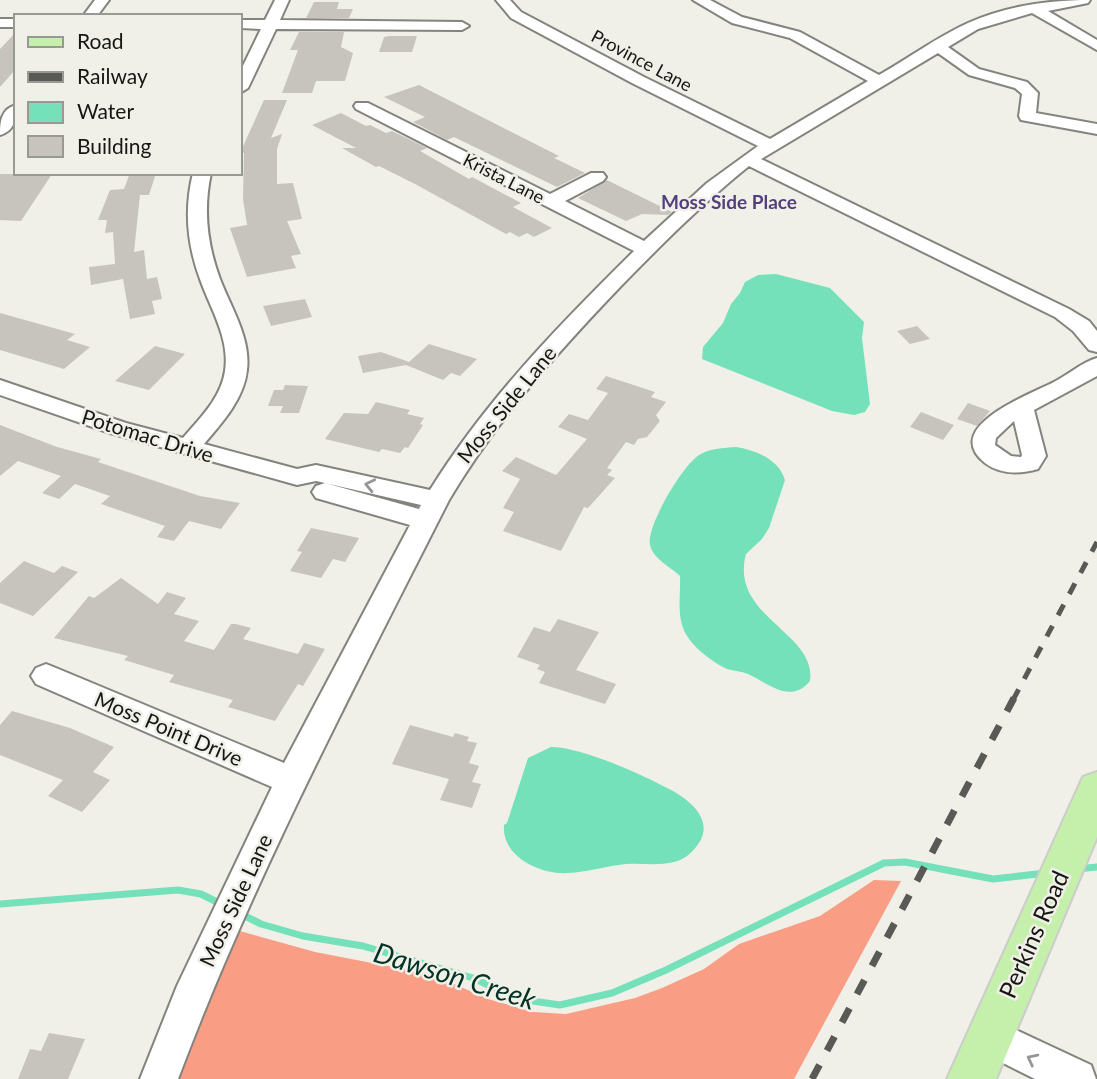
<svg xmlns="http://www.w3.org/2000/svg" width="1097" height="1079" font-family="Lato,sans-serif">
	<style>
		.forest { fill: #f99d84 }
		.water { fill: #74e1ba }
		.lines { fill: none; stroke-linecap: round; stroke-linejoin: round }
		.stream { stroke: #74e1ba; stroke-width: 7 }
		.building { fill: #c7c3bd }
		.minor-casing { stroke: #84847e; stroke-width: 4 }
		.major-casing { stroke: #cccccb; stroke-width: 4 }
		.minor { fill: #fff; fill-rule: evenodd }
		.major { fill: #c5f0ab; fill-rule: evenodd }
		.rail-far1 { stroke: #595955; stroke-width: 5; stroke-dasharray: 12 12; stroke-linecap: butt }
		.rail { stroke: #595955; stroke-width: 7; stroke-dasharray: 16 16; stroke-linecap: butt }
		.oneway { stroke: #969695 }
		.labels { text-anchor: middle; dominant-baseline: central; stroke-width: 5; stroke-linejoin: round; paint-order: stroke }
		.far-street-label { font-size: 18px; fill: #161613; stroke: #f0f0e9 }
		.far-neighbourhood-label { font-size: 19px; font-weight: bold; fill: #533f7c; stroke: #f0f0e9 }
		.street-label { font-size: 21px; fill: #161613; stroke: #f0f0e9 }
		.near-street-label { font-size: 24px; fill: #161613; stroke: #f0f0e9 }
		.near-water-label { font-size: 28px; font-style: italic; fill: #003223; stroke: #f0f0e9 }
	</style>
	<rect width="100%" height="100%" fill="#f0f0e9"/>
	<!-- forest -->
	<path class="forest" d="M874,880L901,881L794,1079H173L236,930L315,952L434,975L488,999L533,1012L566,1014L635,998L662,988L704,969L739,944L820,916Z"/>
	<!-- water -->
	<path class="water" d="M776,274L830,288L864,322L862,338L870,404L865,412L854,415L832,411L702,359L703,347L723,323L731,304L740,293L745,282L758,275Z
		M736,447C755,450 779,459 785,480L769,528L762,539L746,554C729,617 817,632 810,681C790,705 768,683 748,674C741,671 734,671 727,669C714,663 698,651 689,639C675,620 681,598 680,576C671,567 653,559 650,545C646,526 683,465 699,455C710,448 724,448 736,447Z
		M551,747C582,747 643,775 671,790C690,800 714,820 699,843C693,852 684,860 674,862C658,866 642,863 626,864C607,866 587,872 568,873C540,875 501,856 504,825L507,823L528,758Z"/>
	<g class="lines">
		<!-- stream -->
		<path class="stream" d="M1077,869L1097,867
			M0,904L178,890L201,894L221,904
			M239,913L261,924L303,936L363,946L473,978L519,999L560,1005L612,993L666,970L884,863L905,862L993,879L1046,873"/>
	</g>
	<!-- building -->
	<path class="building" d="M314,2H339L337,9H353L349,18H306Z
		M16,32V69L0,87V49Z
		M299,32H344L341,47L353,53L345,81H316L312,93H282L298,50H290Z
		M389,36H417L412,52H379L384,37Z
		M419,85L559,156L554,158L585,173L557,187L454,137L447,140L413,122L425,117L384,97Z
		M264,100H287L271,138L282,134L277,149V184L293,183L302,219L287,221L301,254L291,256L296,268L247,277L230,228L247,225L243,199L244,153H240Z
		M341,113L366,126L370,125L386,133L392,131L427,148L420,151L469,179L472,177L521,203L513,207L552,228L534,237L527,233L519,237L510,232L506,234L415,184L379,166L376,167L342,148H356L312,125Z
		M130,173H156L149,195H140L134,252L144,250L147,279L157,277L162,299L152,301L155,314L130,319L123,279L91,285L89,267L115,264L113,232L105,233L107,220H98L110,190L124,189Z
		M0,174H52L21,221L0,220Z
		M607,180L621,187L672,212L668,215L642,214L626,221L578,198Z
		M305,299L312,317L271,326L263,306Z
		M0,313L75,334L67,340L90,347L64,369L0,350Z
		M917,326L930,339L910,344L897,331Z
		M429,344L477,359L460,376L451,373L443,380L406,365L363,373L358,356L381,352L409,362Z
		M155,346L185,354L149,390L115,381Z
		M606,376L655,392L651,397L666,402L656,415L660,421L647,437L638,439L634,445L626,442L607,468L612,470L607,475L615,478L588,508L584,507L561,551L503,531L514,512L503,508L520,479L502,471L516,457L556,475L587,439L558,427L569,414L588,420L608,393L596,389Z
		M285,385L308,386L299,413H280L283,406H268L274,390H283Z
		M376,402L410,410L407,414L424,418L420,424L423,425L408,448L405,447L400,453L382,449L379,452L325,439L344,413L368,414Z
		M968,403L990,411L977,426L957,419Z
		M921,412L954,425L943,440L910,427Z
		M0,425L57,447L101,459L98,462L200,496L240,503L221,529L189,521L174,541L157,537L165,526L101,504L110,496L75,484L59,499L42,493L61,476L18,461L0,476Z
		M311,528L359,538L345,562L333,559L321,578L290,571L302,552L297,551Z
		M24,561L54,573L62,566L78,572L33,616L0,603V583Z
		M121,578L158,604L167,592L186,598L174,614L199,621L184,641L214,650L231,624H236L251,628L243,639L298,654L304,643L325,649L303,686L298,684L275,721L228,707L233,700L169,682L174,675L124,660L128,656L54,638L89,596L94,598Z
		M558,619L599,632L576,670L616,684L605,704L539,683L545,672L537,669L540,665L517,657L534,627L550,632Z
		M12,711L70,728L114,747L93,772L110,780L82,812L48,796L63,780L0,755V725Z
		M410,725L453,737L455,733L469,737L467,741L477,743L469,763L479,766L472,782L481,784L472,808L440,800L449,779L392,764Z
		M49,1033L85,1039L68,1079H18L30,1049L41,1051Z"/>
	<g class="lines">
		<!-- minor casing -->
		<g class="minor-casing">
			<path id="minor" d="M95,0H109L97,16H83Z
				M275,0H289L280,20L462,22L469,26L462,30L276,29L248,88L240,93V72L261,29L240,28V20H265Z
				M496,0H510L521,12L644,77L770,139L868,81L790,38L732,23L693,0H710L742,17L800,32L879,75C909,58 937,37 968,23C1006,6 1049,0 1090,0L1088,3L1048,11L1097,40V50L1032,13L978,29L948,47L979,69L1027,82L1038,93L1036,113L1097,124V134L1021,120L1019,116L1022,94L1015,88L969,75L938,53L761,159L1069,309L1089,321L1097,331V352L1089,350L1073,331L1055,317L749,166C703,203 661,245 620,287C556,354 496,421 449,500C353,690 253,879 178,1079H140L177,986L272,787L36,684L31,676L36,668L46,664L56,668L284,763L410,525L316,498L312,492L316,486L325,483L419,509L421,505L316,481L297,485L110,433L0,395V380L126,423L183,438C200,418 221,398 225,371C230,338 210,308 200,279C187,244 184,209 193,173H211C203,210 207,244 220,279C231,308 251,338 247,370C244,399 222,423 204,444L297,469L316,465L430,490C486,400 559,325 634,251L356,109L354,106L356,103H368L550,194L591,173H603L606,177L603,181L565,201L644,241L707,183L758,146L632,83L511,18Z
				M0,19H16V27H0Z
				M16,105C16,118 15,131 0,135C0,122 1,109 16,105Z
				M1097,358V376L1034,410L1046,456L1038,469C1020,474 1001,475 985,463C940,427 1029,395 1054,382C1068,375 1082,362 1097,358ZM1014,421L1022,455L1021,457L1011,456L995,445L996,438Z
				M988,1017L1091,1065L1096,1079H1035L975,1049L969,1036L975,1023Z"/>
		</g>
		<!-- major casing -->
		<g class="major-casing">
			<path id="major" d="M1097,772V837L996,1079H947L1083,777Z"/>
		</g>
		<!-- minor -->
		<use href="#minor" class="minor"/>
		<!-- major -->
		<use href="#major" class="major"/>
		<!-- rail-far1 -->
		<path class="rail-far1" d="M1013,700L1097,542"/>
		<!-- rail -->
		<path class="rail" d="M812,1079L1014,698"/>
	</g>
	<!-- one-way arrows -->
	<defs><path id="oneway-chevron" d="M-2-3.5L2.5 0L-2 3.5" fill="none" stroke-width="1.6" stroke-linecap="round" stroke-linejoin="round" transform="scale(1.75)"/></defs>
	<g class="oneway">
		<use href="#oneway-chevron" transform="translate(370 485) rotate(-167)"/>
		<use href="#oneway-chevron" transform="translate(1032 1059) rotate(-153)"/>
	</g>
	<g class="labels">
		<!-- far-street labels -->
		<g class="far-street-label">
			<text transform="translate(642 60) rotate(28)">Province Lane</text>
			<text transform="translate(504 178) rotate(27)">Krista Lane</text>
		</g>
		<!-- far-neighbourhood labels -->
		<g class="far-neighbourhood-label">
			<text x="729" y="201">Moss Side Place</text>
		</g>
		<!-- street labels -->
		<g class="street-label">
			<text transform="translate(506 404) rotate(-51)">Moss Side Lane</text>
			<text transform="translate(148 435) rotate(17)">Potomac Drive</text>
			<text transform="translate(169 728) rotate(23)">Moss Point Drive</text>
			<text transform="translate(235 900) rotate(-65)">Moss Side Lane</text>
		</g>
		<!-- near-street labels -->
		<g class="near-street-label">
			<text transform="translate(1033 934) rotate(-66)">Perkins Road</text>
		</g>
		<!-- near-water labels -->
		<g class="near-water-label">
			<text transform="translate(455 975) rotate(17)">Dawson Creek</text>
		</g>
	</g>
	<!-- legend -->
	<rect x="14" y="14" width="228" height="161" fill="#f0f0e9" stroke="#999993" stroke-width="2"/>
	<rect x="28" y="37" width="35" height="10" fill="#c5f0ab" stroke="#999993" stroke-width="2"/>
	<text x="77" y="49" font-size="21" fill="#161613">Road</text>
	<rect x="28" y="72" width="35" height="10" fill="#595955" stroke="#999993" stroke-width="2"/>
	<text x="77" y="84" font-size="21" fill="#161613">Railway</text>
	<rect x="28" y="102" width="35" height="21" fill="#74e1ba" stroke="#999993" stroke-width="2"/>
	<text x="77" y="119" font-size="21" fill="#161613">Water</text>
	<rect x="28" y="136" width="35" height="21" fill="#c7c3bd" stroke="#999993" stroke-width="2"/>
	<text x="77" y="154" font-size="21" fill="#161613">Building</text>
</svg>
